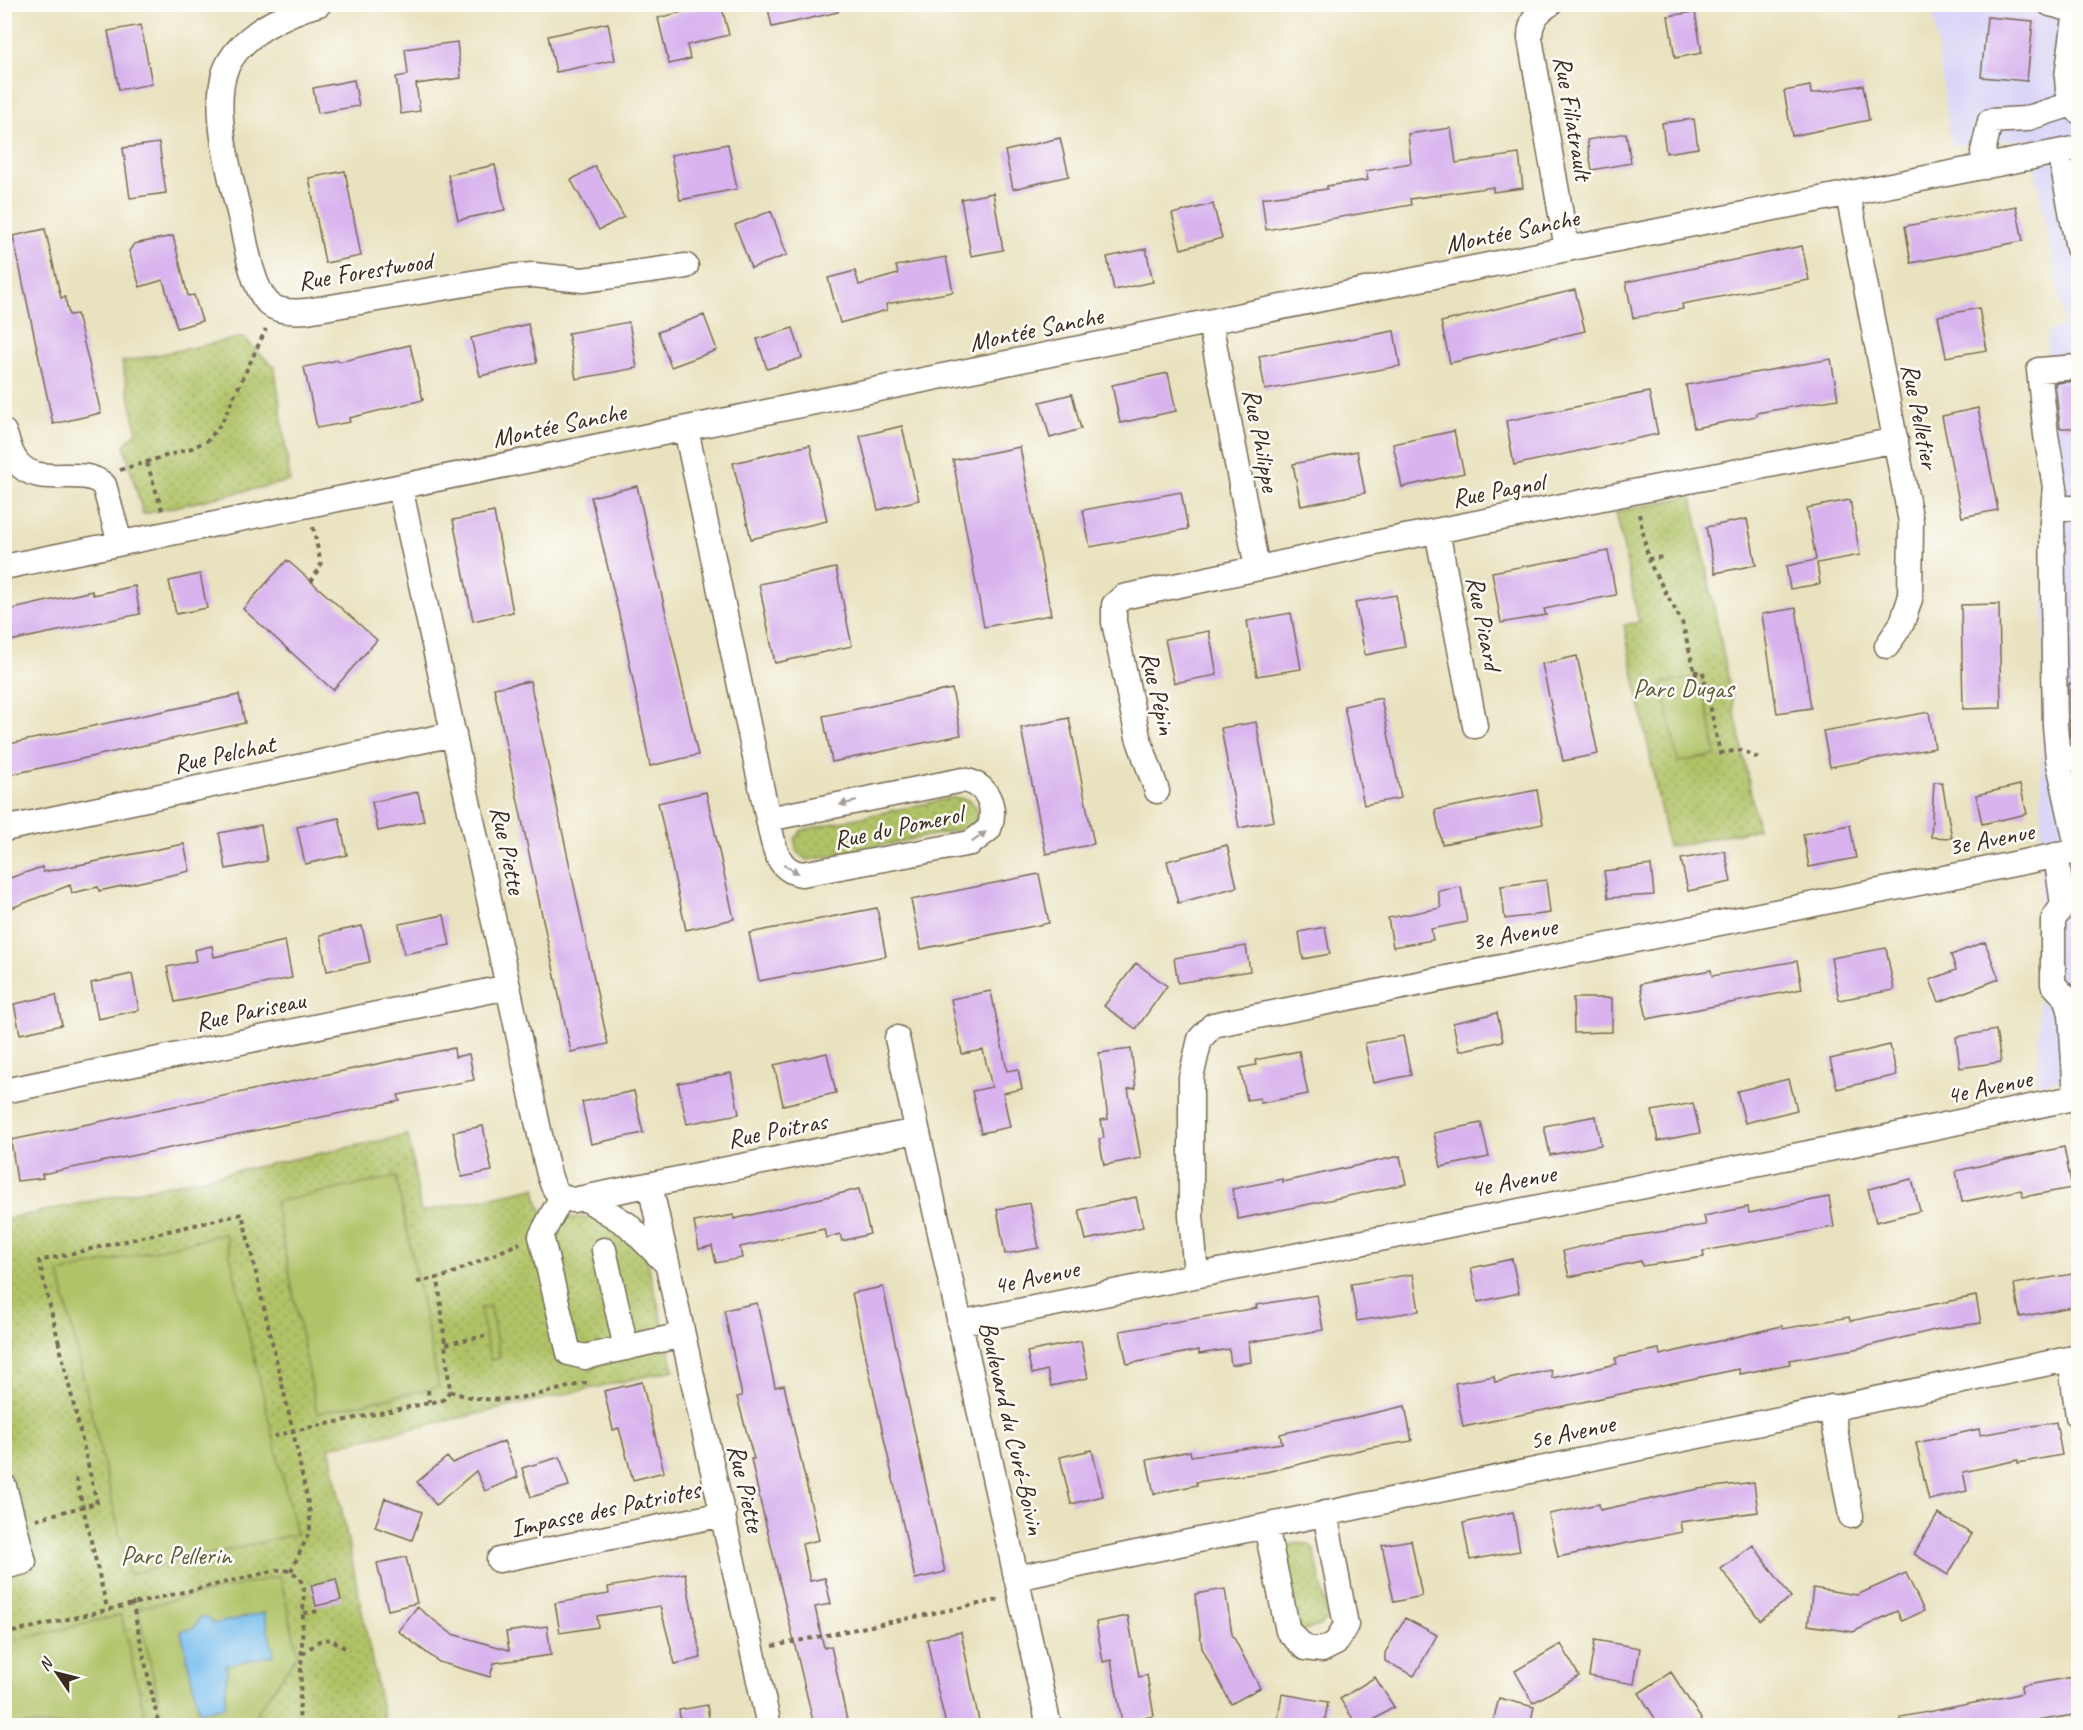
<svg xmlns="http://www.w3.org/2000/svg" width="2083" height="1730" font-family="Caveat,sans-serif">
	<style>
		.built { fill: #dad6f7 }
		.green { fill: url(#green-dots); stroke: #767642; stroke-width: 1.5 }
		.pitch { fill: #b0c367; stroke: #767642; stroke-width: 1.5 }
		.water { fill: #78beef; stroke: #5a7486; stroke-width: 1.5 }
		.building { fill: #d8b3ee }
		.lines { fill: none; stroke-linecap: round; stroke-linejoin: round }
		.minor-casing { stroke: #786a56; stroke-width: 27 }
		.path { stroke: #786a56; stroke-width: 4; stroke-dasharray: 4.5 4.5; stroke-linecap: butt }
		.minor { stroke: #fff; stroke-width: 24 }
		.oneway { fill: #a79f9a }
		.labels { text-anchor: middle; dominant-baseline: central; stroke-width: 5; stroke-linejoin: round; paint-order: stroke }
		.street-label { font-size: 26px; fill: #3b2a1e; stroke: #fdfcf7 }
		.park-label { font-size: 26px; fill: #5e5834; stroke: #fdfcf7 }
	</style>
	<defs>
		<pattern id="green-dots" width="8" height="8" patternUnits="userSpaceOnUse" patternTransform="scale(1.5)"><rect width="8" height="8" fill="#b0c367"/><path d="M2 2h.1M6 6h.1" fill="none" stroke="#909f54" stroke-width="1.8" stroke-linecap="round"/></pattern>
	</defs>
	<rect width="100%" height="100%" fill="#fdfcf7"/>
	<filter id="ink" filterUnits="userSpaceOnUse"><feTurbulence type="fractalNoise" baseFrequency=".0167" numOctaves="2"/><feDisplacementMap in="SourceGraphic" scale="12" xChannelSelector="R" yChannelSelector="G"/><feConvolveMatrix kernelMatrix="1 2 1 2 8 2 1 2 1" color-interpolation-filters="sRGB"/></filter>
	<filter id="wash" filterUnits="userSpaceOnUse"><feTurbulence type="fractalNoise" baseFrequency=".008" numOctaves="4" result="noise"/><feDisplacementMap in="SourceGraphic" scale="24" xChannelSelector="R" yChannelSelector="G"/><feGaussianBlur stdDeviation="1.35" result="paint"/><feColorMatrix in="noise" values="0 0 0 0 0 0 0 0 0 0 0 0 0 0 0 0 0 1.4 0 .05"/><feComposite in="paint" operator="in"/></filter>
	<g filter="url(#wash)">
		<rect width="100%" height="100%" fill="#e9e2bf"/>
		<!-- built -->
		<path class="built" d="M1932,5H2078V1075L2038,1085L2047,332L2065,325L2029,139L1951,145Z"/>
		<!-- green -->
		<path class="green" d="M243,337L275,368L290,481L143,514L124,445L137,432L122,362Z
			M1692,496L1758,829L1668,847L1624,625L1639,622L1616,512Z
			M951,798C972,795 989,813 968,828L814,859L806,860L796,850L795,839L802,830Z
			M408,1135L421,1212L535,1188L538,1203L545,1215L558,1218L588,1217L605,1221L646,1256L674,1370L329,1447L385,1725L5,1726L4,1369L8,1368L4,1352L5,1219Z
			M1293,1543L1308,1544L1314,1549L1328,1618L1322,1625L1297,1632L1283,1551Z"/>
		<!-- pitch -->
		<path class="pitch" d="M1701,676L1716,755L1678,762L1662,684Z
			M396,1177L439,1387L317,1413L275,1202Z
			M225,1234L296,1534L129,1574L59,1273Z
			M490,1307L500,1358L490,1360L480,1308Z
			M280,1576L298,1654L248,1725H164L138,1608Z
			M121,1615L147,1725H10L5,1702V1643Z"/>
		<!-- water -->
		<path class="water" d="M264,1613L274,1655L226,1665C230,1685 222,1689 226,1706L199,1712L181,1631L194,1628L199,1618C206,1615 209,1618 214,1624Z"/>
		<g id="blocks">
			<!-- building -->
			<path class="building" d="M714,4H721L729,35L687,45L690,59L669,64L658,18Z
				M767,4H837L838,12L772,27Z
				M1695,12L1702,53L1675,58L1668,16Z
				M1987,17L2033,21L2027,81L1981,77Z
				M608,23L615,60L556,72L548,36Z
				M141,25L152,84L119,90L108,31Z
				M457,42L461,78L416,84L420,111L401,114L396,77L408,75L405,49Z
				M354,80L359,106L318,113L313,88Z
				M1863,85L1869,120L1792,136L1784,91L1810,86L1811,94Z
				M1694,119L1698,148L1666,153L1662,123Z
				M1451,128L1456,163L1519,154L1523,188L1493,192V187L1410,199L1411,205L1266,230L1262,198L1327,189V186L1368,180L1366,171L1411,163L1408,134Z
				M1626,133L1631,163L1592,170L1587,140Z
				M1060,138L1069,176L1013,189L1005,151Z
				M159,143L166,193L130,198L123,148Z
				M728,144L737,189L680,200L671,155Z
				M495,165L505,210L458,220L448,175Z
				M595,166L624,217L599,230L571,180Z
				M345,171L361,256L325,263L309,178Z
				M993,193L1003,250L971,256L961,199Z
				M1213,204L1222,238L1181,249L1172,214Z
				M2016,206L2023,241L1911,263L1905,226Z
				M771,211L787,255L751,268L735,225Z
				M45,229L61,298L65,297L69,315L77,314L101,413L53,424L13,236Z
				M173,236L188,296L194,295L202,321L177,328L163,280L140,287L129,251L134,244Z
				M1802,246L1809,280L1682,304L1683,309L1633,318L1626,282Z
				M1146,249L1153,282L1114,290L1107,257Z
				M946,257L953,292L886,304L887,310L840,323L828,278L855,271L859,285L898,274L896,266Z
				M1575,290L1585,331L1450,363L1441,322Z
				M1979,308L1987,350L1946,357L1938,316Z
				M704,315L717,350L671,367L658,332Z
				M629,322L637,368L576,379L568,333Z
				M528,324L537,363L480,376L471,338Z
				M793,328L802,358L767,369L757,339Z
				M1394,331L1400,366L1265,390L1259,356Z
				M410,345L423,400L349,418L350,422L317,428L304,367L338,360L339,362Z
				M1831,359L1838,399L1757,413V416L1694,428L1686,385Z
				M1168,373L1176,411L1120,423L1112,385Z
				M2079,381V428H2060L2055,383Z
				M1649,392L1658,434L1514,465L1506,421Z
				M1072,394L1081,429L1050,438L1040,402Z
				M1978,408L1998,510L1962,517L1942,416Z
				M902,426L919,500L878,510L860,436Z
				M1454,431L1464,473L1402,487L1393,444Z
				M810,445L827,521L751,539L733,463Z
				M1020,447L1051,615L984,627L953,460Z
				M1357,451L1365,493L1301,506L1293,464Z
				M637,486L698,755L650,766L625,640L591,497Z
				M1181,492L1188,529L1090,547L1083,510Z
				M1850,500L1860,555L1817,563L1820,584L1790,589L1786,566L1816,560L1807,508Z
				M494,512L513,612L473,621L453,520Z
				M1747,519L1756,565L1715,573L1706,527Z
				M1608,551L1616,595L1544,609L1546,615L1501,623L1492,572Z
				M287,560L377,640L333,690L243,609Z
				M836,568L852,646L775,663L759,584Z
				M200,574L207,608L176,614L169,581Z
				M135,586L140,614L10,641L4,611L92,591L93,595Z
				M1396,595L1405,647L1365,655L1355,602Z
				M1999,604L2001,708L1963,709L1961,605Z
				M1796,608L1811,708L1777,713L1762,614Z
				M1291,613L1301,669L1257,676L1247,621Z
				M1209,631L1217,675L1174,683L1165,639Z
				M1577,656L1598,754L1563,761L1542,664Z
				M530,681L608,1044L571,1052L494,688Z
				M2069,684H2079V737H2070Z
				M952,689L961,735L832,762L823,716Z
				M239,695L245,723L4,776V745Z
				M1381,698L1401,798L1364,805L1344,706Z
				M1929,712L1935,748L1830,767L1823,731Z
				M1069,718L1094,844L1046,854L1021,728Z
				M1256,722L1274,821L1239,828L1221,728Z
				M1934,782H1942L1952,838L1931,837Z
				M2020,785L2027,814L1982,824L1976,795Z
				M1537,790L1543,824L1442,844L1435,810Z
				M418,792L424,821L378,831L372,802Z
				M706,792L734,919L686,930L658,803Z
				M339,818L347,855L305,864L297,827Z
				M261,825L267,861L226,869L219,833Z
				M1850,825L1856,858L1809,867L1803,834Z
				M184,844L190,871L99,891L98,887L72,893L70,885L4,911V880L42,867L43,872Z
				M1227,845L1237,887L1178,903L1167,861Z
				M1725,851L1731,882L1688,891L1681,859Z
				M1651,865L1654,895L1608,898L1604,871Z
				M1039,874L1049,923L921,949L911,900Z
				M1546,880L1550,913L1505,919L1501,886Z
				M1461,887L1467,922L1431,929L1433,940L1393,947L1388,918L1441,908L1438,891Z
				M877,908L886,956L759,981L749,933Z
				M444,915L450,945L404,954L399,924Z
				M362,926L370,962L327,971L320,935Z
				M1325,927L1330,954L1303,959L1299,932Z
				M285,941L292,978L175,1002L167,967L196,961L194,950L212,946L214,957Z
				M1985,942L1999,979L1939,1002L1930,980L1956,970L1951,955Z
				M1246,946L1250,971L1178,983L1174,958Z
				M1886,948L1894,990L1839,1000L1831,958Z
				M1797,961L1802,989L1647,1019L1640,984L1711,970L1712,976Z
				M1136,963L1167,986L1136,1029L1104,1006Z
				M132,974L139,1010L98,1019L91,983Z
				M991,991L1007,1071L1018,1069L1022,1089L1003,1093L1010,1127L981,1133L972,1091L992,1087L983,1050L962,1054L951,999Z
				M56,995L62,1025L20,1034L14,1004Z
				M1573,998H1612V1032L1574,1033Z
				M1497,1013L1503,1041L1459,1051L1453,1023Z
				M1996,1030L2001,1062L1960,1068L1956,1037Z
				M1403,1036L1411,1075L1373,1083L1365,1043Z
				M1890,1045L1897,1075L1837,1089L1830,1059Z
				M454,1048L455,1057L469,1054L474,1080L398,1095L400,1101L42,1174L43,1178L17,1181L11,1140Z
				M1131,1049L1136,1088L1128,1089L1141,1158L1104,1165L1099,1139L1104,1138L1101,1120L1108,1119L1099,1053Z
				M1299,1051L1308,1094L1261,1103L1260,1098L1247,1100L1240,1068L1256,1065L1255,1060Z
				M827,1053L836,1093L783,1105L774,1065Z
				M731,1073L739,1114L687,1124L678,1083Z
				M1789,1079L1797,1110L1745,1123L1737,1091Z
				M634,1091L643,1133L591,1144L582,1102Z
				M1693,1103L1700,1133L1658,1141L1652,1111Z
				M1596,1116L1601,1145L1550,1155L1544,1126Z
				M1481,1123L1489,1157L1441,1167L1434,1133Z
				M483,1126L492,1171L462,1177L453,1132Z
				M2064,1147L2072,1188L2023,1197L2021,1190L1962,1202L1956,1171Z
				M1400,1156L1406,1184L1238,1219L1232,1189L1283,1179V1182Z
				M1912,1179L1920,1211L1876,1222L1868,1189Z
				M859,1189L870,1234L842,1241L840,1234L826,1238L824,1229L740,1247L742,1258L716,1263L712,1246L699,1249L694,1222L734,1215V1219Z
				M1136,1197L1143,1227L1086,1240L1079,1210Z
				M1829,1197L1834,1227L1703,1251L1704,1257L1642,1266L1641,1261L1569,1277L1563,1251L1613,1239L1706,1225L1704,1216L1748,1207L1749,1213Z
				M1030,1203L1039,1248L1005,1254L997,1209Z
				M1512,1259L1519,1293L1478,1302L1471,1268Z
				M1413,1274L1419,1311L1357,1321L1351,1284Z
				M2072,1274L2077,1306L2020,1317L2014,1284Z
				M883,1287L945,1572L915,1579L852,1293Z
				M1317,1295L1323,1330L1249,1342L1251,1362L1231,1365L1229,1349L1199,1354V1350L1127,1364L1120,1331L1257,1308L1256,1305Z
				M1976,1296L1981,1323L1939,1329L1855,1349L1789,1360L1790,1364L1740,1374L1739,1369L1463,1427L1455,1383L1494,1376L1495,1382L1551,1370L1552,1378L1617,1364L1615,1358L1659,1349L1660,1355L1782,1326L1783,1329L1849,1317L1850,1321Z
				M757,1303L775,1387L784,1385L819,1540L802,1544L810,1581L825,1578L831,1604L815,1607L824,1648L831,1646L848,1725H814L760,1500L751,1459H754L737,1397L742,1396L724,1310Z
				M1081,1341L1088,1378L1051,1386L1047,1370L1032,1374L1027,1352Z
				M642,1382L664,1472L633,1480L619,1428L613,1430L604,1391Z
				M1405,1406L1412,1441L1368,1448L1266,1472L1196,1482L1197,1485L1154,1494L1147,1460L1190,1451L1191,1456L1282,1443L1280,1434Z
				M2056,1422L2062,1455L2018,1463V1460L1963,1472L1967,1491L1929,1500L1916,1443L1979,1429L1980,1435Z
				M504,1441L518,1477L485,1491L476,1471L436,1505L417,1482L447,1457L452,1463Z
				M1092,1450L1103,1496L1071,1504L1060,1457Z
				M560,1457L569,1486L531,1497L522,1468Z
				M1754,1482L1758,1512L1680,1522L1682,1532L1558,1557L1549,1514L1599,1504L1600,1510L1698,1489Z
				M385,1498L422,1512L412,1540L375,1527Z
				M1513,1512L1520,1551L1470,1560L1463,1523Z
				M1938,1514L1972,1534L1948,1575L1914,1554Z
				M1411,1540L1422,1596L1394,1602L1382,1545Z
				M1753,1545L1791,1597L1760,1620L1721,1569Z
				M406,1557L417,1603L388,1610L377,1563Z
				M685,1573L701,1658L675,1664L660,1606L597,1616L598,1627L560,1633L555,1603L609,1594L608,1587Z
				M1906,1573L1924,1611L1902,1621L1897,1611L1853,1632L1808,1625L1813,1588L1857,1595Z
				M336,1579L341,1600L316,1606L311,1585Z
				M1225,1589L1232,1634L1260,1688L1231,1704L1202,1648L1195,1594Z
				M417,1607L452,1634L509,1650L506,1632L547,1626L551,1655L494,1663L490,1677L439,1662L398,1631Z
				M1128,1616L1139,1677L1147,1675L1154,1716L1122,1722L1111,1660L1103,1662L1096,1622Z
				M1405,1618L1437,1635L1414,1676L1385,1661V1653Z
				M961,1632L974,1698L980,1725H946L936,1683L927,1639Z
				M1595,1640L1640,1648L1634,1684L1589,1676Z
				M1561,1644L1579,1676L1533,1703L1515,1671Z
				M1671,1672L1705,1725H1659L1639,1693Z
				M2079,1676V1714L2013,1725H1902L1901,1717L2010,1696L2022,1693L2021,1686Z
				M1375,1677L1394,1707L1366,1725H1357L1340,1699Z
				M1282,1694L1328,1702L1324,1725H1277Z
				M1499,1698L1534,1707L1530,1725H1492Z
				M707,1705L710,1725H681L679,1710Z"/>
		</g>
	</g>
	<g filter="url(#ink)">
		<use href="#blocks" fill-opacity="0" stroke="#786a56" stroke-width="1.5"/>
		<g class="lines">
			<!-- minor casing -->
			<g class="minor-casing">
				<path id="minor" d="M319,4C300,9 282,17 265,27C248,38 232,52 225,71C212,111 230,176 240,216C245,239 251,285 268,303C277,312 295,312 307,311L507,277L533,275L583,280L686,266
					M1550,4C1536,12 1530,23 1530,38L1567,249
					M2050,4L2069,9L2078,16
					M2078,17L2074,25L2067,77L2068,90L2078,111
					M2060,152L2078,248
					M1985,167L1983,152L1990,121L2025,119L2075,103
					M1848,194L1911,522L1910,599L1902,623L1887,646
					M1210,322L1257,568
					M686,429L768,819C773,841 775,871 802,874L971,843L989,829C997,807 988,784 963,780L768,819
					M4,432C8,441 10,454 17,462C39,490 80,464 104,485L120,543
					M400,487L545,1158C550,1177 551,1197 573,1200L916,1131
					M2054,508H2078
					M1437,531L1475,726
					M4,567L1567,249L2078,148
					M2058,759L2055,726L2052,522L2055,487L2046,435L2039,370L2078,367
					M1157,791L1138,737L1114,622V605L1123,597L1390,540L1896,440
					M4,829L454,734
					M2078,851L2058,759L2078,758
					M2056,855L2063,905L2078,902
					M2063,905L2053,920V984L2067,999L2071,1014L2076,1097
					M897,1038L1049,1726
					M4,1091L508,987
					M650,1185L769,1726
					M561,1198L541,1236L569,1353L585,1357L682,1335
					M585,1198L628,1225L667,1264
					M604,1250L626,1348
					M1196,1275L1191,1215V1077L1200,1039L1213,1025L2078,851
					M959,1323L1849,1145L2078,1097
					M2070,1359L2078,1416
					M1831,1407L1851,1516
					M4,1486L24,1562L4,1567
					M1266,1526L1288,1631L1305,1648L1322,1650L1336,1643L1346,1625L1325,1513
					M499,1560L724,1514
					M1016,1578L2078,1357"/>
			</g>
			<!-- path -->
			<path class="path" d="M147,463L163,513
				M120,470L192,448L208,440L221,424L266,329
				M1639,514L1649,562L1682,622L1696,677
				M1648,559L1663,557
				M311,582L321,564L313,527
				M1694,672H1703L1721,758
				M1720,753L1742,750L1758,758
				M417,1282L446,1276L520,1243
				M59,1343L39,1261L242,1214L293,1431L273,1437
				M446,1344L485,1336
				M428,1390L429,1402
				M450,1391C499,1410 540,1393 589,1382
				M76,1478L107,1608
				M36,1519L97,1503L59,1343H55
				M291,1571L310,1531V1513L293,1431L443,1400L450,1391L438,1278
				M132,1602L159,1726
				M304,1613L320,1611
				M4,1634L278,1570C291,1569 300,1575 304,1588L299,1726
				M773,1646L998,1600
				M303,1654L319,1641L331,1639L349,1651"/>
			<!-- minor -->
			<use href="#minor" class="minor"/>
		</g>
		<!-- one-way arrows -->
		<defs><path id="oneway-solid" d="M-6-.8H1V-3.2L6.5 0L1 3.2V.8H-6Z" transform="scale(1.5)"/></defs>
		<g class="oneway">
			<use href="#oneway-solid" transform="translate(848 803) rotate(168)"/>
			<use href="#oneway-solid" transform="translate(979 837) rotate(-37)"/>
			<use href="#oneway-solid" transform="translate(791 869) rotate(29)"/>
		</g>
	</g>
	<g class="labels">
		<!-- street labels -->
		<g class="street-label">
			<text transform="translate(1573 118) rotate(80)">Rue Filiatrault</text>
			<text transform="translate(1512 231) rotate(-12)">Montée Sanche</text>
			<text transform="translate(365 271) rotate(-9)">Rue Forestwood</text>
			<text transform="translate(1036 329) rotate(-12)">Montée Sanche</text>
			<text transform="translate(1920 416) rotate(79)">Rue Pelletier</text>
			<text transform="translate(559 425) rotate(-12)">Montée Sanche</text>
			<text transform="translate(1261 440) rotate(79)">Rue Philippe</text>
			<text transform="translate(1498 490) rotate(-11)">Rue Pagnol</text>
			<text transform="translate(1484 623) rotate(79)">Rue Picard</text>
			<text transform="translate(1158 693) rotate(77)">Rue Pépin</text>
			<text transform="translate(224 754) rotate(-12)">Rue Pelchat</text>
			<text transform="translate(898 827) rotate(-12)">Rue du Pomerol</text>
			<text transform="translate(1991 839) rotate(-11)">3e Avenue</text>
			<text transform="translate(508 850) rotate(78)">Rue Piette</text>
			<text transform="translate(1514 934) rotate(-11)">3e Avenue</text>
			<text transform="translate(250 1011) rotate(-12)">Rue Pariseau</text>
			<text transform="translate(1989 1087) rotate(-12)">4e Avenue</text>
			<text transform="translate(777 1130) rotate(-11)">Rue Poitras</text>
			<text transform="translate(1513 1181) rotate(-11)">4e Avenue</text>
			<text transform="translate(1036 1277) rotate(-12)">4e Avenue</text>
			<text transform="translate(1012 1428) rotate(77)">Boulevard du Curé-Boivin</text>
			<text transform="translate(1572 1432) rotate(-12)">5e Avenue</text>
			<text transform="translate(746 1488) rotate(77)">Rue Piette</text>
			<text transform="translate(605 1509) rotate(-12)">Impasse des Patriotes</text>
		</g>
		<!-- park labels -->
		<g class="park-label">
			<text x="1683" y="688">Parc Dugas</text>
			<text x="176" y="1555">Parc Pellerin</text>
		</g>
	</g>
	<!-- margin -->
	<rect width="2083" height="1730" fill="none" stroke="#fdfcf7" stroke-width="24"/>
	<!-- north arrow -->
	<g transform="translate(57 1673) rotate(305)" stroke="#fdfcf7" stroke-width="4.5" paint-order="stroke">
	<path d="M0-4.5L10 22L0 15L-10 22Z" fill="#3b2a1e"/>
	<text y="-9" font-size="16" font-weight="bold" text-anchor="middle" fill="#3b2a1e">N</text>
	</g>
</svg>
